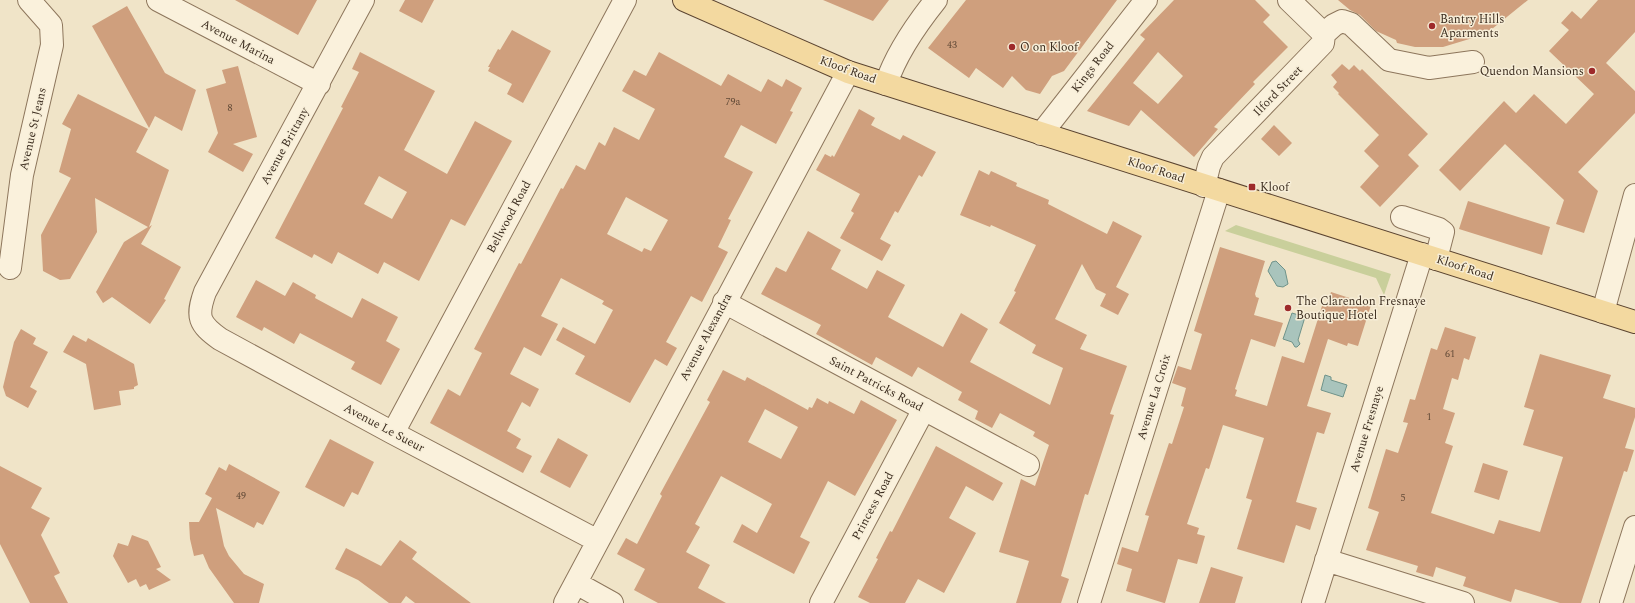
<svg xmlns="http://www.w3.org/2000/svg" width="1635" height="603" font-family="Spectral,serif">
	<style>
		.green { fill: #c9cf9b }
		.water { fill: #a9c4bc; stroke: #6f938a }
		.building { fill: #cf9f7d; fill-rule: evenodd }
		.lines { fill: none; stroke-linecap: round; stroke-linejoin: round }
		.minor-casing { stroke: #8d765c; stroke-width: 24 }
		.major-casing { stroke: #5b4430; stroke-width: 24 }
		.minor { stroke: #faf1dc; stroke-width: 22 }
		.major { stroke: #f3d9a0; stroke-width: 22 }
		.poi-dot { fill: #9e2a2b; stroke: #f7eed8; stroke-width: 1.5 }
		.labels { text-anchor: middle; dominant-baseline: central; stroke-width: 3; stroke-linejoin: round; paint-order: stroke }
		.number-label { font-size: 10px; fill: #624a37 }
		.poi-label { font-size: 12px; fill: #3d2e20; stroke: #f7eed8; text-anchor: start }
		.street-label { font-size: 12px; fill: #3d2e20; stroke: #f7eed8 }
	</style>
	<rect width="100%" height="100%" fill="#f0e4c8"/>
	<!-- green -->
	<path class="green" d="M1236,225L1391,274L1384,295L1376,278L1225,231Z"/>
	<!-- water -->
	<path class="water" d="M1276,261L1285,270L1288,284L1283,287L1277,286L1268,271L1272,262Z
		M1292,313L1305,317L1298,340L1300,344L1297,347H1295L1292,342L1283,339Z
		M1325,375L1331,377V380L1347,385L1343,397L1321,390Z"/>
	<!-- building -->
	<path class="building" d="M235,0H317L298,35Z
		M405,0H434L422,23L399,11Z
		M823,0H889L873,21Z
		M966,0H1117L1064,71L1052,76L1040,94L1026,90L1012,76L1003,88L976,68L969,78L928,48Z
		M1174,0H1255L1270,15L1263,22L1288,47L1253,82L1255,84L1214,127L1218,129L1194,157L1141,110L1129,126L1087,111L1145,39L1140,35ZM1158,52L1183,76L1158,104L1133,83Z
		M1338,0H1528L1492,29L1476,37L1443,47H1415L1397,43L1396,40L1376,31L1360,15L1350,10Z
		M1598,0H1635V32L1606,63L1635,91V113L1578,172L1598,191L1584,233L1556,224L1564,200L1505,144L1460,191L1439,170L1504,101L1516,113L1534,94L1566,124L1594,94L1549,51L1569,30L1561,23L1572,11L1581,19Z
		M127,6L165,73L196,90L182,131L155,116L149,128L92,26Z
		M512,30L551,51L523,103L507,94L512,84L488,71L490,67H488L498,49L500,50Z
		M360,52L435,91L404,150L447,174L475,121L512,141L465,226L451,219L419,281L384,262L378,274L338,252L332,264L314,254L312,258L275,238L343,108L341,107L359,72L352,69ZM379,176L407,192L392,219L364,204Z
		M659,52L721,86L728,74L761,92L768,79L782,87L786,79L802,88L790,111L793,112L776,144L741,125L724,157L753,172L728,219L731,220L718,247L728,252L702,302L691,296L666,342L677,348L667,366L655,359L630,403L575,374L585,356L556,340L563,327L595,344L613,310L602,304L604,301L561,278L541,316L558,324L541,356L524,347L510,374L539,389L530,407L522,402L507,431L521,439L516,448L532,456L523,473L430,423L448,389L460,396L482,353L474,349L519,263L521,264L561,188L563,189L576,165L585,170L599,142L605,146L614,127L639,140L655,109L622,91L634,70L646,76ZM626,197L668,220L651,251L644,248L642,252L607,234Z
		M1342,64L1349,70L1354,65L1360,71L1362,69L1428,134L1408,155L1419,166L1380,207L1360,187L1379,166L1364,151L1379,135L1338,94L1339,93L1333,87L1337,82L1331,75Z
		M238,66L257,137L233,144L253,154L243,172L208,152L218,133L206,89L226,83L222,70Z
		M78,94L148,129L136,152L169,170L149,227L152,225L141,244L181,267L164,299L166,300L150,324L112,297L103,303L96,292L124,242L148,227L95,198L97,232L70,279L60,280L43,271L41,235L71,178L59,172L71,129L62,124Z
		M859,109L875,118L871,125L900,140L903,135L936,152L922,177L919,175L898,213L895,211L880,239L891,245L882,261L840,238L854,213L851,211L860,194L816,170L825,154L831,157L832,155L834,157Z
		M1274,125L1292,143L1279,156L1261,139Z
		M979,170L989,175L991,171L1017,183L1016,186L1049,200L1048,204L1107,234L1113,221L1142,236L1116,287L1129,294L1118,315L1100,306L1106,294L1096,289L1082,264L1055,319L1087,335L1080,349L1127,366L1110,414L1114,415L1088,495L1085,494L1061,576L1069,579L1061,603H1016L1029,561L999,552L1021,479L1035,486L1049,445L1033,436L1035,432L1000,413L992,428L975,419L978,411L958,400L962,392L918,367L912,377L876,357L872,365L816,334L821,325L761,294L776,267L786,272L808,231L841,250L831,269L867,289L877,270L905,285L888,317L943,347L961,313L988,329L970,362L1050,405L1063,368L1032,353L1036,345L999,323L1016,292L1014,291L1036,245L991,225L990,227L960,215Z
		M1468,201L1550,227L1542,255L1459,229Z
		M1220,247L1265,261L1255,294L1256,297L1259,298L1254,315L1283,323L1275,347L1251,339L1235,389L1237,390L1235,396L1267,406L1282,356L1304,363L1322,306L1326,307L1331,292L1371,305L1358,346L1348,343L1347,346L1328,339L1307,406L1331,413L1324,434L1317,432L1296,502L1317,508L1310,530L1296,525L1284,563L1237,549L1252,500L1246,498L1264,438L1223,425L1209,469L1206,468L1187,524L1199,528L1197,534L1205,536L1197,564L1178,559L1165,603H1164L1126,591L1132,569L1117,564L1122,547L1138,552L1149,516L1145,515L1169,443L1172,444L1184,407L1181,406L1186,388L1172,383L1178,366L1191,370L1202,334L1194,331Z
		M256,280L285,296L293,282L316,295L315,298L352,318L362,298L398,317L386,341L400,349L381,385L351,369L355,362L300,333L294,344L264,327L262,331L236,317Z
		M1445,327L1476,337L1469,360L1464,358L1458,380L1452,378L1443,409L1455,413L1445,443L1453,446L1431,513L1494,534L1499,520L1540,532L1563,457L1523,445L1534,410L1524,407L1540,354L1611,375L1603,398L1635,408V417L1625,448L1634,450L1627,472L1624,471L1581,603H1560L1515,589L1511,602L1463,586L1466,577L1436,567L1433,577L1416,572L1418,566L1366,550L1379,512L1368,508L1386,449L1398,453L1408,423L1403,422L1410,399L1415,400L1431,348L1437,350Z
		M21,329L36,338L33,344L48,352L30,387L37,391L28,408L6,396L3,387L14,342Z
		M73,335L86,342L88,338L134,364L138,385L134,387V389L119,391L121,405L94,410L86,364L63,352Z
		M723,370L745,381L747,377L808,410L809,407L812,408L817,398L828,404L829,401L854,414L861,400L897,420L855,496L828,481L800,537L810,542L794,574L733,542L742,524L757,533L772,504L721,476L695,524L700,527L686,552L710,565L698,588L726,603H658L634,590L645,569L617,554L626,538L637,544L662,496L660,494L710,402L707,400ZM765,409L798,427L781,459L748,442Z
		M558,438L588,455L570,488L540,472Z
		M330,439L374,462L358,495L352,492L344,507L305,487Z
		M936,446L1003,483L993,501L966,486L949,518L976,533L944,593L918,579L905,603H870L858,597L878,559L876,558L890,531L892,532Z
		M1483,463L1508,471L1499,500L1474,492Z
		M229,464L280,492L263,525L257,522L254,528L216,508L224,546L229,556L244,574L264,584L259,603H234L209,568L203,554L194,556L190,539L189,522H199L212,498L205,494L219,467L226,471Z
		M0,466L42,488L31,508L50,518L41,535L60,573L54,576L68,603H30L0,544Z
		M132,535L148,541L161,567L156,569L171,580L149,590L146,584L140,587L136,579L128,583L113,556L118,543L128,546Z
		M400,540L417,552L412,559L471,603H415L406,596L401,603H389L358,580L335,569L346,548L381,566Z
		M1211,567L1243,577L1235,603H1199Z"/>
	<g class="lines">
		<!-- minor casing -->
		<g class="minor-casing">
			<path id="minor" d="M158,0L319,84
				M363,0L205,292C196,317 199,324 220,339L393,433L598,541
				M1324,34L1334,25L1342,21L1351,24L1389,60L1429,68L1473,62
				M886,84C896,54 916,25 936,0
				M1041,134L1146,0
				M1204,186L1209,166L1213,157L1323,43L1324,34L1289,0
				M1402,217L1439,229L1443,232L1436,259
				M10,268L22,175L52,45L51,25L29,0
				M724,302L1028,465
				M1603,312L1635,195
				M393,433L625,0
				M1326,560L1463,603
				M576,583L612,603
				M565,603L848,72
				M821,603L924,409
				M1089,603L1219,190
				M1313,603L1422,254
				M1611,603L1635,527"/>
		</g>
		<!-- major casing -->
		<g class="major-casing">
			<path id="major" d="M684,0L848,72L1635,322"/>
		</g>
		<!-- minor -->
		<use href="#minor" class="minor"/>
		<!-- major -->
		<use href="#major" class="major"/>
	</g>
	<!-- markers -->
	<g class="poi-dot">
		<circle cx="1432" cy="26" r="4"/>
		<circle cx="1012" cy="47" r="4"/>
		<circle cx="1592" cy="71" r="4"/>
		<rect x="1248" y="183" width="8" height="8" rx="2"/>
		<circle cx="1288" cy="308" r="4"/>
	</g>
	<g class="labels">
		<!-- number labels -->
		<g class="number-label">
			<text x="952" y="45">43</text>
			<text x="733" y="102">79a</text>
			<text x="230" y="108">8</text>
			<text x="1450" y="354">61</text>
			<text x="1429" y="417">1</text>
			<text x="241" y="496">49</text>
			<text x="1403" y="498">5</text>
		</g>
		<!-- poi labels -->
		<g class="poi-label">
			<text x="1440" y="19">Bantry Hills<tspan x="1440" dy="14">Aparments</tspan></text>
			<text x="1020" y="47">O on Kloof</text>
			<text x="1584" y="71" text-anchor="end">Quendon Mansions</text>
			<text x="1260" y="187">Kloof</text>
			<text x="1296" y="301">The Clarendon Fresnaye<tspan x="1296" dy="14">Boutique Hotel</tspan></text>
		</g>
		<!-- street labels -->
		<g class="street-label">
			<text transform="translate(238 42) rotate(28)">Avenue Marina</text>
			<text transform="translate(1093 67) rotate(-52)">Kings Road</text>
			<text transform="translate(848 70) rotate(20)">Kloof Road</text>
			<text transform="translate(1278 91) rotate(-46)">Ilford Street</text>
			<text transform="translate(33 129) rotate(-77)">Avenue St Jeans</text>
			<text transform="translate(285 146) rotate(-61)">Avenue Brittany</text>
			<text transform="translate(1156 170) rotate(18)">Kloof Road</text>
			<text transform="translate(509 217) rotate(-62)">Bellwood Road</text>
			<text transform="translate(1465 268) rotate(18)">Kloof Road</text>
			<text transform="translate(706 337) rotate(-62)">Avenue Alexandra</text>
			<text transform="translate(876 384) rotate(28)">Saint Patricks Road</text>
			<text transform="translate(1154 397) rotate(-73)">Avenue La Croix</text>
			<text transform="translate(384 428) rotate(28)">Avenue Le Sueur</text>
			<text transform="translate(1367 429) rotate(-73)">Avenue Fresnaye</text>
			<text transform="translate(873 506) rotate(-62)">Princess Road</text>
		</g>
	</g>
</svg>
